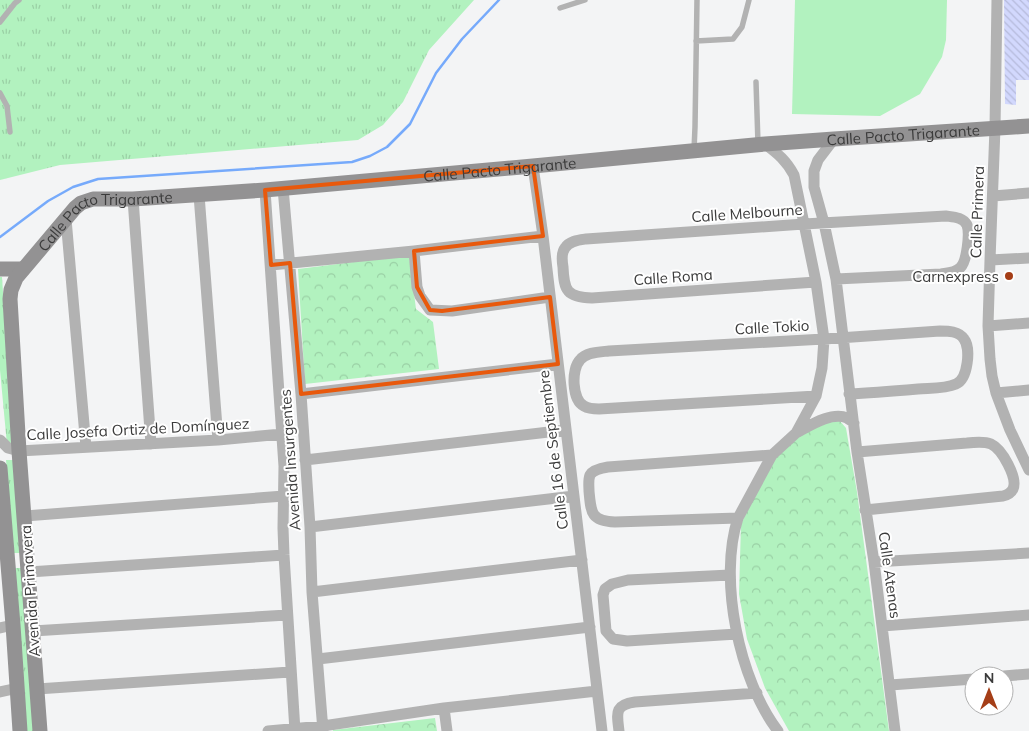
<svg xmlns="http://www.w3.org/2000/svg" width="1029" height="731" font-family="Mulish,sans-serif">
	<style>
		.grass { fill: url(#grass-tufts) }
		.park { fill: url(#park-crowns) }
		.pitch { fill: #b2f2bf }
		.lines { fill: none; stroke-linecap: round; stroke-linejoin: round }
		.stream { stroke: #76aafb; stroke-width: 2.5 }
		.building { fill: url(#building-back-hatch) }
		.lane { stroke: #b2b2b2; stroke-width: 5.5 }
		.street { stroke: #b2b2b2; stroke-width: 11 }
		.secondary { stroke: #939293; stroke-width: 15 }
		.marked { fill: none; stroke: #e8590c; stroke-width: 4; stroke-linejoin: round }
		.poi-dot { fill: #a53e17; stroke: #fff; stroke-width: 2 }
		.labels { text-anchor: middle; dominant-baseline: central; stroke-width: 4; stroke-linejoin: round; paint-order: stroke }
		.street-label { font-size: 15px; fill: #3b3b3b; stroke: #fff }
		.poi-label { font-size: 15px; fill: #3b3b3b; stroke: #fff; text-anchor: end }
	</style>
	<defs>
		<pattern id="grass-tufts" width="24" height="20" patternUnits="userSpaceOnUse" patternTransform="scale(1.25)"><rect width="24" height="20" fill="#b2f2bf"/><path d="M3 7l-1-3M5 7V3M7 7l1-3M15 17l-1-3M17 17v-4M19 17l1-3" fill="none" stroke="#9ad0a5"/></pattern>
		<pattern id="park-crowns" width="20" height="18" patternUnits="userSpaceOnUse" patternTransform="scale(1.25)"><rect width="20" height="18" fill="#b2f2bf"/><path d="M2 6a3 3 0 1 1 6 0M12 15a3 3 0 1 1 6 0" fill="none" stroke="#9ad0a5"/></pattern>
		<pattern id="building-back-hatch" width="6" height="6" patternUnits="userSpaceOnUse" patternTransform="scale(1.25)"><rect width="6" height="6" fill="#d2d8fd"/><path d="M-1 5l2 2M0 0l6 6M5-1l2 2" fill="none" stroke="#b5bada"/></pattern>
	</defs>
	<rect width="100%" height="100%" fill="#f3f4f5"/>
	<!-- grass -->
	<path class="grass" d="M0,0H474L429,50L403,102L383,125L358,140L60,165L0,180Z
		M0,277H2L13,445H7L0,370Z
		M6,460H13L21,553H13Z
		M14,568H22L34,731H25Z"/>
	<!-- park -->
	<path class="park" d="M409,255L416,309L433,322L439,369L305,384L298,269Z
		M831,421H840L846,428L857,492L889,731H789L765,688L747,639L739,594L741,524L774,455L807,431Z
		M435,718L437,731H333V730Z"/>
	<!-- pitch -->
	<path class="pitch" d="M795,0H947L946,40L942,57L920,94L880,116L792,114Z"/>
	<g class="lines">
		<!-- stream -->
		<path class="stream" d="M0,237L48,201L73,187L98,179L352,162L370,156L387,147L410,124L436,73L462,39L499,0"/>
	</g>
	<!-- building -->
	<path class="building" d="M1004,0H1029V80H1016V105L1005,104Z"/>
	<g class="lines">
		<!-- lane -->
		<path class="lane" d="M560,8L585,0
			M0,22L15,3L19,0
			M696,41L733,39L742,27L749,0
			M756,82L758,144
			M0,93L7,106L10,132
			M694,150L695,127L697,0"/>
		<!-- street -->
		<path class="street" d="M997,0L995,128L990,260L988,326L990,359L992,376L996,393L1010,430L1029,470
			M834,139L818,160L814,171V187L824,223L836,279L857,452L874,562L895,731
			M765,144C778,154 786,160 794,175L816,282L824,339L822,368L816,396L796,433L772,455L738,518C718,579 739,680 778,731
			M533,166L543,236L602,731
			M283,188L301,394L310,527L312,592L323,731
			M265,190L284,466L283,528L284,555L295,731
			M199,195L218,440
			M993,196L1029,193
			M133,199L151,444
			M66,219L86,447
			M414,251L417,287L420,296L430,310L452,311L550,297
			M990,260L1029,258
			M271,265L414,251L543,236
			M816,282L592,298C567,297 564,291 563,267C562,261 561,253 565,248C569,241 579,240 586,239L804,224L946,216C953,217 963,217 967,225C970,233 967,262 960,268C955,273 948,273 941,274L836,279
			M988,326L1029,323
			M996,393L1029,390
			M301,394L558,364
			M816,396L599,409C594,409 589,409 584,406C572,400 571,369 580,360C586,352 600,352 609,351L824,339L940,331C948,331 959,331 964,339C971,348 968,379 956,384C945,389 930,388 918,389C895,391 872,393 849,394
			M796,433C809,426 832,411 847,418C849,419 851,421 854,423
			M0,440L8,448L19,451L218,440L282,434
			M857,452L967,443C975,442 984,441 991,444C1002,449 1018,478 1013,489C1011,493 1007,495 1003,496L865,510
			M305,460L566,430
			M25,516L284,496
			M738,518L615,522C591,521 591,513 589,491C589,486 588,480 590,475C593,470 602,468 608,467L772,455
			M310,527L574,496
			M874,562L1029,553
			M29,572L284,555
			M730,575L628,580L612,584L605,589L603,595L606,631L613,639L627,641L737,634
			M312,592L582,560
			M882,626L1029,615
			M0,628L13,625
			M33,631L287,615
			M318,659L590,627
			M1004,676L1029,674
			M890,685L974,679
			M37,689L290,672
			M0,692L18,688
			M444,708L447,731
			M268,731L323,726L444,708L597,691
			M619,731C617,713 614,705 635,702L757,693"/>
		<!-- secondary -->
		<g class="secondary">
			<path d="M0,269H23"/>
			<path d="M0,468L13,625L20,731"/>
			<path id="s1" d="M40,731L19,451L10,299L11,290L16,278L75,208L81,203L93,199H133L265,190L533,166L765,144L834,139L1029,126"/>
		</g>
	</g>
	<!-- marked area -->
	<path class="marked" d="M533,166L543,236L414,251L417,287L430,310L442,311L550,297L558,364L301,394L290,263L271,265L265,190Z"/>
	<!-- markers -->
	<circle class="poi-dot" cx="1009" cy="276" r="5"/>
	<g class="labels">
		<!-- street labels -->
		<g class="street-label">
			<text stroke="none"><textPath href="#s1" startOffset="1380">Calle Pacto Trigarante</textPath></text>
			<text stroke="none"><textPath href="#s1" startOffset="975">Calle Pacto Trigarante</textPath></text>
			<text transform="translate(977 212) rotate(-88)">Calle Primera</text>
			<text transform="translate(747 213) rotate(-4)">Calle Melbourne</text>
			<text stroke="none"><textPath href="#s1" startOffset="570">Calle Pacto Trigarante</textPath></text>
			<text transform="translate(673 277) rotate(-4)">Calle Roma</text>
			<text transform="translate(772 327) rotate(-3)">Calle Tokio</text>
			<text transform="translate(138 429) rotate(-3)">Calle Josefa Ortiz de Domínguez</text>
			<text transform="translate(553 450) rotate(-97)">Calle 16 de Septiembre</text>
			<text transform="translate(290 460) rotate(-94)">Avenida Insurgentes</text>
			<text transform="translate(890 575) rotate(82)">Calle Atenas</text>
			<text transform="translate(30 591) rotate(-94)">Avenida Primavera</text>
		</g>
		<!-- poi labels -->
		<g class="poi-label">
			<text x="999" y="276">Carnexpress</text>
		</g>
	</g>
	<!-- north arrow -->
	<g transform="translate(989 691)"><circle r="24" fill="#ffffff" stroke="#b1b1b1"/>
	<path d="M0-4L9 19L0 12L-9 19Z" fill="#a53e17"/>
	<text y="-8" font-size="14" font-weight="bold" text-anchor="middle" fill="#3b3b3b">N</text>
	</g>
</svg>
